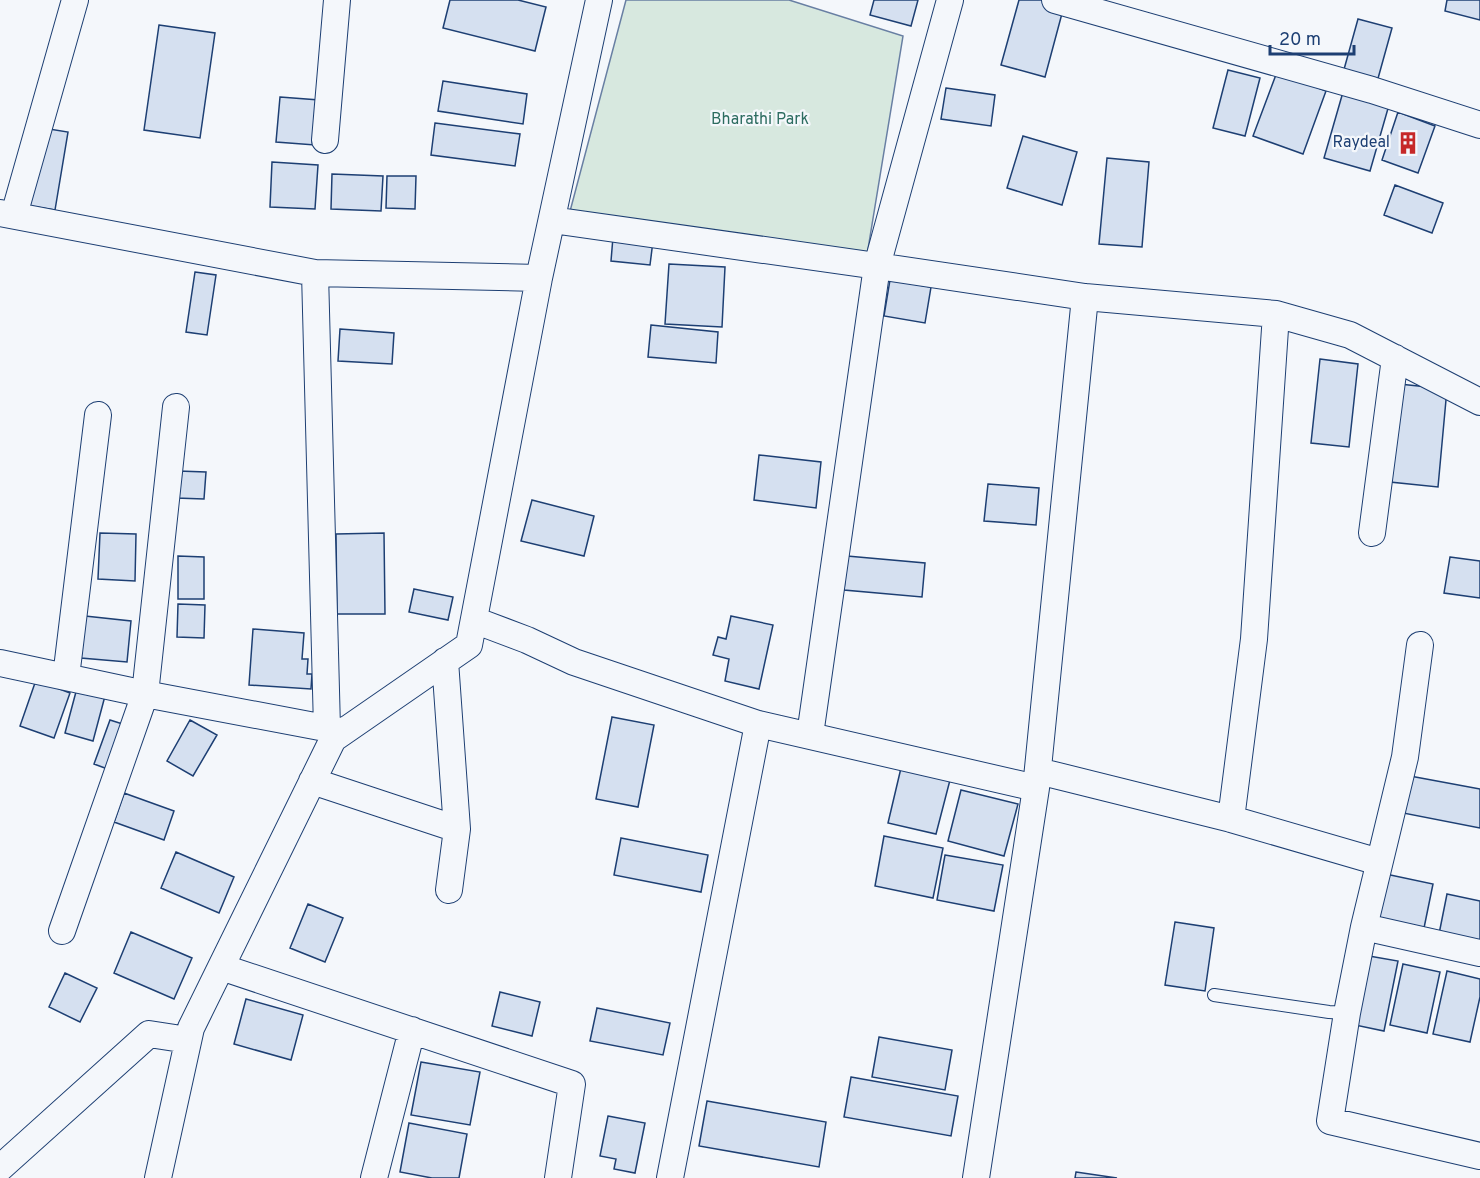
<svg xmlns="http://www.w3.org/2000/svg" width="1480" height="1178" font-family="Overpass,sans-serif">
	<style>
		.green { fill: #d7e8df; stroke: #687fa3; stroke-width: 1.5 }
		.building { fill: #d5e0f0; stroke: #1d3f73; stroke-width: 1.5 }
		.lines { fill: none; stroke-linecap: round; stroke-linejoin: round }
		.service-casing { stroke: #1d3f73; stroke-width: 14 }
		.minor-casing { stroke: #1d3f73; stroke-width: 28 }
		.service { stroke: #f4f7fb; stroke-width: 12 }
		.minor { stroke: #f4f7fb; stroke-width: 26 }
		.labels { text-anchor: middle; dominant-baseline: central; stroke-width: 4.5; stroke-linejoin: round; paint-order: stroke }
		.park-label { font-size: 16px; fill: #2c6c60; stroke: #f4f7fb }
		.poi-label { font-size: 16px; fill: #1d3f73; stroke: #f4f7fb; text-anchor: end }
	</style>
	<rect width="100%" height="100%" fill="#f4f7fb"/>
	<!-- green -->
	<path class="green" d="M626,0H789L903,36L867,255L569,215Z"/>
	<!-- building -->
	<path class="building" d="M450,0H518L546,7L535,51L443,28Z
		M874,0H918L911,26L870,15Z
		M1019,0H1044L1064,6L1045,77L1001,65Z
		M1447,0H1480V20L1445,11Z
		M1358,19L1392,28L1377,82L1343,73Z
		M159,25L215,33L200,138L144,130Z
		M1228,70L1260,78L1245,136L1213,128Z
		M1277,72L1326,91L1303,154L1253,136Z
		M443,81L527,94L523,124L438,111Z
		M946,88L995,95L991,126L941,119Z
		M1343,92L1389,105L1370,171L1324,158Z
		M280,97L319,100L315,145L276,142Z
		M1398,112L1435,126L1418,173L1382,160Z
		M435,123L520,134L515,166L431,155Z
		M43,128L68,132L55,210L30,206Z
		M1023,136L1077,152L1062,205L1007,188Z
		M1107,158L1149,162L1142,247L1099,244Z
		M272,162L318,165L315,209L270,207Z
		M332,174L383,176L381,211L331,209Z
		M387,176H416L415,209L386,208Z
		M1395,185L1443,203L1432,233L1384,215Z
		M613,237L653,241L650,265L611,261Z
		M669,264L725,267L722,327L665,324Z
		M195,272L216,275L207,335L186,332Z
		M890,280L931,287L925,323L884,316Z
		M651,325L718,332L716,363L648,357Z
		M340,329L394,333L392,364L338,361Z
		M1320,359L1358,364L1349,447L1311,443Z
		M1399,384L1447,389L1438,487L1390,482Z
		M759,455L821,462L816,508L754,500Z
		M178,471L206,472L204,499L176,498Z
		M988,484L1039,488L1036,525L984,521Z
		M532,500L594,516L584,556L521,541Z
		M100,533L136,534L135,581L98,579Z
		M384,533L385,614H337L336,534Z
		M178,556L204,557V599H178Z
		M847,556L925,563L922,597L844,590Z
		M1450,557L1480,561V598L1444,593Z
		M414,589L453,597L448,620L409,612Z
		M178,604L205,605L204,638L177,637Z
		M85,616L131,621L127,662L81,658Z
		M731,616L773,625L759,689L725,681L729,659L713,655L718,637L726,639Z
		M253,629L304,633L302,659H308L307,674H312L311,689L249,685Z
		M36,680L70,693L54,738L20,726Z
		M77,688L105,696L93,741L65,733Z
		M612,717L654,725L638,807L596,799Z
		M110,720L129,726L113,771L94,764Z
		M190,720L217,735L193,776L167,761Z
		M901,768L950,780L936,834L888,823Z
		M1410,776L1480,789V828L1403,813Z
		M961,790L1018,804L1004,856L948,841Z
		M124,793L174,811L164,840L114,822Z
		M884,836L943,848L933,898L875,886Z
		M621,838L708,855L701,892L614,875Z
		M176,852L234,877L219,913L161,888Z
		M945,855L1003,865L994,911L937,900Z
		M1381,873L1433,884L1424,928L1372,917Z
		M1447,894L1480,901V943L1439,934Z
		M308,904L343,918L325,962L290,948Z
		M1175,922L1214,928L1205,991L1165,985Z
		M131,932L192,958L174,999L114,973Z
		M1369,956L1398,961L1384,1031L1355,1025Z
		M1403,964L1440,972L1427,1033L1390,1025Z
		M1447,971L1480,979V997L1470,1042L1433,1034Z
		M65,973L97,988L80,1022L49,1007Z
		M500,992L540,1002L532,1036L492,1026Z
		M246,999L303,1015L291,1060L234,1044Z
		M597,1008L670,1023L663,1055L590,1041Z
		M879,1037L952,1050L945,1090L872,1077Z
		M421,1062L480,1072L470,1125L411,1115Z
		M851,1077L958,1096L951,1136L844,1117Z
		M707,1101L826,1122L819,1167L699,1146Z
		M608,1116L645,1123L635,1173L614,1169L616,1159L600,1156Z
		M409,1123L467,1134L459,1178H432L400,1172Z
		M1076,1172L1117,1178H1075Z"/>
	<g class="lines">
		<!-- service casing -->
		<g class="service-casing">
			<path id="service" d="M1214,995L1329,1012L1347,1013"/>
		</g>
		<!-- minor casing -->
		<g class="minor-casing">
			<path id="minor" d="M1055,0L1372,90L1480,125
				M325,140L337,0
				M0,213L315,273L539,278
				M14,215L75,0
				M552,220L877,266L1085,297L1276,314L1350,335L1480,402
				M315,273L327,728
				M1372,533L1395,358
				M474,620L527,640L574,662L758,724L1036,788
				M1420,645L1405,757L1364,927L1347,1013L1330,1121L1480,1156
				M445,661L457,829L449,890
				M0,663L145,694L341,731
				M66,677L98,415
				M810,735L877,266L950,0
				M1038,771L1231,819L1379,862
				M312,781L457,829
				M1231,819L1254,639L1276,314
				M1364,927L1480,953
				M62,931L145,694L176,407
				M221,967L572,1084L558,1178
				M0,1168L149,1034L188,1040
				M158,1178L191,1028L333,739L469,645L539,278L599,0
				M374,1178L412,1030
				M670,1178L758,724
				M976,1178L1036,788L1085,297"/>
		</g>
		<!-- service -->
		<use href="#service" class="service"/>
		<!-- minor -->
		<use href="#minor" class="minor"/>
	</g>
	<!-- icons -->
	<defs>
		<g id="building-bare" transform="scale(1.8)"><path d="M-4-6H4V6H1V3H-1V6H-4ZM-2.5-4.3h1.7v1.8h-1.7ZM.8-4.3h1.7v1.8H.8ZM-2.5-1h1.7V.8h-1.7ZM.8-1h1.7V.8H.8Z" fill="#c62828" stroke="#f4f7fb" stroke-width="2.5" paint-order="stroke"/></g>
	</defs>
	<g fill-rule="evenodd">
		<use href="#building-bare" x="1408" y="143"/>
	</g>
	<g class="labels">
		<!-- park labels -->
		<g class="park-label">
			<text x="760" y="120">Bharathi Park</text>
		</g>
		<!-- poi labels -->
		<g class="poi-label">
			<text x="1390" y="143">Raydeal</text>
		</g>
	</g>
	<!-- scale -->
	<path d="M1270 45v9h84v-9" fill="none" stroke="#1d3f73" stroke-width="3"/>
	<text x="1279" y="45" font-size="18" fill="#1d3f73" stroke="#f4f7fb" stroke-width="4.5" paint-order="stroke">20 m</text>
</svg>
